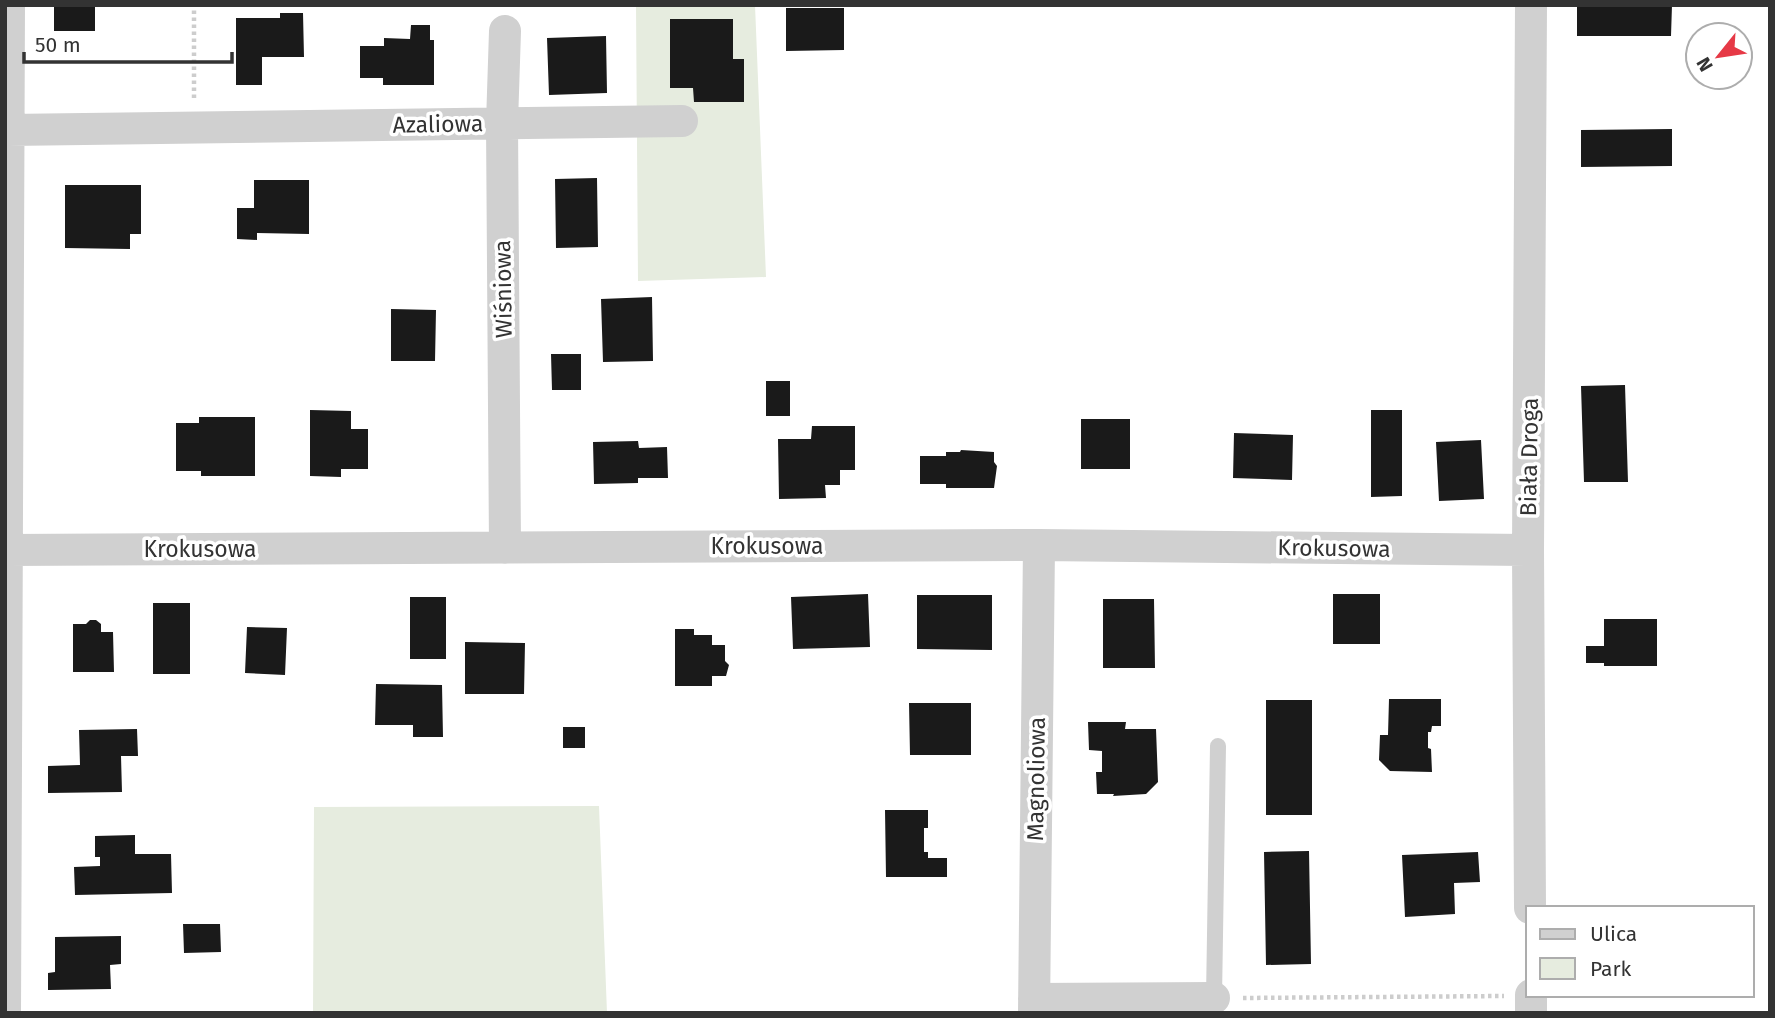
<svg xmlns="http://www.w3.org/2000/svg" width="1775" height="1018" font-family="'Fira Sans',sans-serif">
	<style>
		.green { fill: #e6ecdf }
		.building { fill: #1a1a1a }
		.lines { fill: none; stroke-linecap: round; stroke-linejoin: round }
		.path { stroke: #cdcdcd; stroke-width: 4.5; stroke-dasharray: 3.5 3.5; stroke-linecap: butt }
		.lane { stroke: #d0d0d0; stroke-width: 16 }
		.street { stroke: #d0d0d0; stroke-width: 32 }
		.labels { text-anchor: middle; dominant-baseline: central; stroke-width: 7; stroke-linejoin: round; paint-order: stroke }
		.street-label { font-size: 23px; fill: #333; stroke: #fff }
	</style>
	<rect width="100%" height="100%" fill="#fff"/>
	<!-- green -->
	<path class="green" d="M636,5H755L766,277L638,281Z
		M599,806L607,1013H313L314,807Z"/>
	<!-- building -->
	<path class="building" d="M54,5H95V31H54Z
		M1577,5H1672L1671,36H1577Z
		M786,8H844V50L786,51Z
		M280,13H303L304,57H262V85H236V18H280Z
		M670,19H733V59H744V102H694L693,88H670Z
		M411,25H430V40H434V85H383V78H360V46H384V38L410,39Z
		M606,36L607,93L549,95L547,38Z
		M1672,129V166L1581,167V130Z
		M597,178L598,247L556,248L555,179Z
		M254,180H309V234L257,233V240L237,239V208H254Z
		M65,185H141V234H130V249L65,248Z
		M652,297L653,361L603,362L601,299Z
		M391,309L436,310L435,361H391Z
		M551,354H581V390H552Z
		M766,381H790V416H766Z
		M1625,385L1628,482H1584L1581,386Z
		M310,410L351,411V429H368V469H341V477L310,476Z
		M1371,410H1402V496L1371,497Z
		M199,417H255V476H201V471H176V423H199Z
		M1081,419H1130V469H1081Z
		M812,426H855V470H840V485H825L826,498L779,499L778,439H811Z
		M1234,433L1293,435L1292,480L1233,478Z
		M1481,440L1484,499L1439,501L1436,442Z
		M638,441L639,448L667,447L668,478H638V483L594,484L593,442Z
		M961,450L994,452V462L997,466L994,488H946V484H920V456H946V452H960Z
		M868,594L870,647L793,649L791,597Z
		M1333,594H1380V644H1333Z
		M917,595H992V650L917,649Z
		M410,597H446V659H410Z
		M1103,599H1154L1155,668H1103Z
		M153,603H190V674H153Z
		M1604,619H1657V666H1604V663H1586V646H1604Z
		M90,620H96L101,624V632H113L114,672H73V624H86Z
		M247,627L287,628L285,675L245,673Z
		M675,629H694V635H712V645H725V661L729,665L726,676H712V686H675Z
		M465,642L525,643L524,694H465Z
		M376,684L442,685L443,737H413V725H375Z
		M1389,699H1441V726H1432L1431,732H1428V748L1431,749L1432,772L1390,771L1379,760L1380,735H1388Z
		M1266,700H1312V815H1266Z
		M909,703H971V755H910Z
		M1088,722H1126L1125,729H1156L1158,782L1146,794L1113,796L1114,794H1097L1096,772H1102V751L1089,750Z
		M563,727H585V748H563Z
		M137,729L138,756H121L122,792L48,793V766L80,765L79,730Z
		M885,810H928V828H924V852H928V858H947V877H886Z
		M135,835V854H171L172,893L75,895L74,867L100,866V857H95V836Z
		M1309,851L1311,964L1266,965L1264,852Z
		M1478,852L1480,882L1454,883L1455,914L1405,917L1402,855Z
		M183,924H220L221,952L184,953Z
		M121,936V964L110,965L111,989L48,990V973L55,972V937Z"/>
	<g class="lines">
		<!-- path -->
		<path class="path" d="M194,98V5
			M1243,998L1504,996"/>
		<!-- lane -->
		<path class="lane" d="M1214,998L1218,746"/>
		<!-- street -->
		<path class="street" d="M505,31L502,123L505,548
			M8,130L682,121
			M7,550L1039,545L1528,550
			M1530,908L1528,550L1531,5
			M1531,995V1013
			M1034,999L1214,998
			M5,1013L9,5
			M1034,1013L1039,545"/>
	</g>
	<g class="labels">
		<!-- street labels -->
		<g class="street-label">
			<text transform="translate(438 124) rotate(-1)">Azaliowa</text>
			<text transform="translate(503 289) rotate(-91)">Wiśniowa</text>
			<text transform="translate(1529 457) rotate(-89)">Biała Droga</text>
			<text x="767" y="546">Krokusowa</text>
			<text transform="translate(1334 548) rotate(1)">Krokusowa</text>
			<text x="200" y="549">Krokusowa</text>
			<text transform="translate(1036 779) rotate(-89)">Magnoliowa</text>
		</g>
	</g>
	<!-- border -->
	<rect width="1775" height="1018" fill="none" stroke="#333333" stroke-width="14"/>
	<!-- legend -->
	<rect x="1526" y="906" width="228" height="91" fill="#ffffff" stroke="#adadad" stroke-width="2"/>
	<rect x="1540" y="929" width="35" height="10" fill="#d0d0d0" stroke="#adadad" stroke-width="2"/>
	<text x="1590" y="941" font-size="21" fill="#333333">Ulica</text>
	<rect x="1540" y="958" width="35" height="21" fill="#e6ecdf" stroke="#adadad" stroke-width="2"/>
	<text x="1590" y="976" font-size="21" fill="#333333">Park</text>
	<!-- north arrow -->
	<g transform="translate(1719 56) rotate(240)"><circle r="33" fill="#ffffff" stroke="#adadad" stroke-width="2"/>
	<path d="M0-5L12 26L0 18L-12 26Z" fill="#e63946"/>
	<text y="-10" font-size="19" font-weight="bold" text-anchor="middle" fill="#333333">N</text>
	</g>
	<!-- scale -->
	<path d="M24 52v10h208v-10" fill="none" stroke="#333333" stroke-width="3.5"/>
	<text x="35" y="52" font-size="21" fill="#333333" stroke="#ffffff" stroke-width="5" paint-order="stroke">50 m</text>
</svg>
